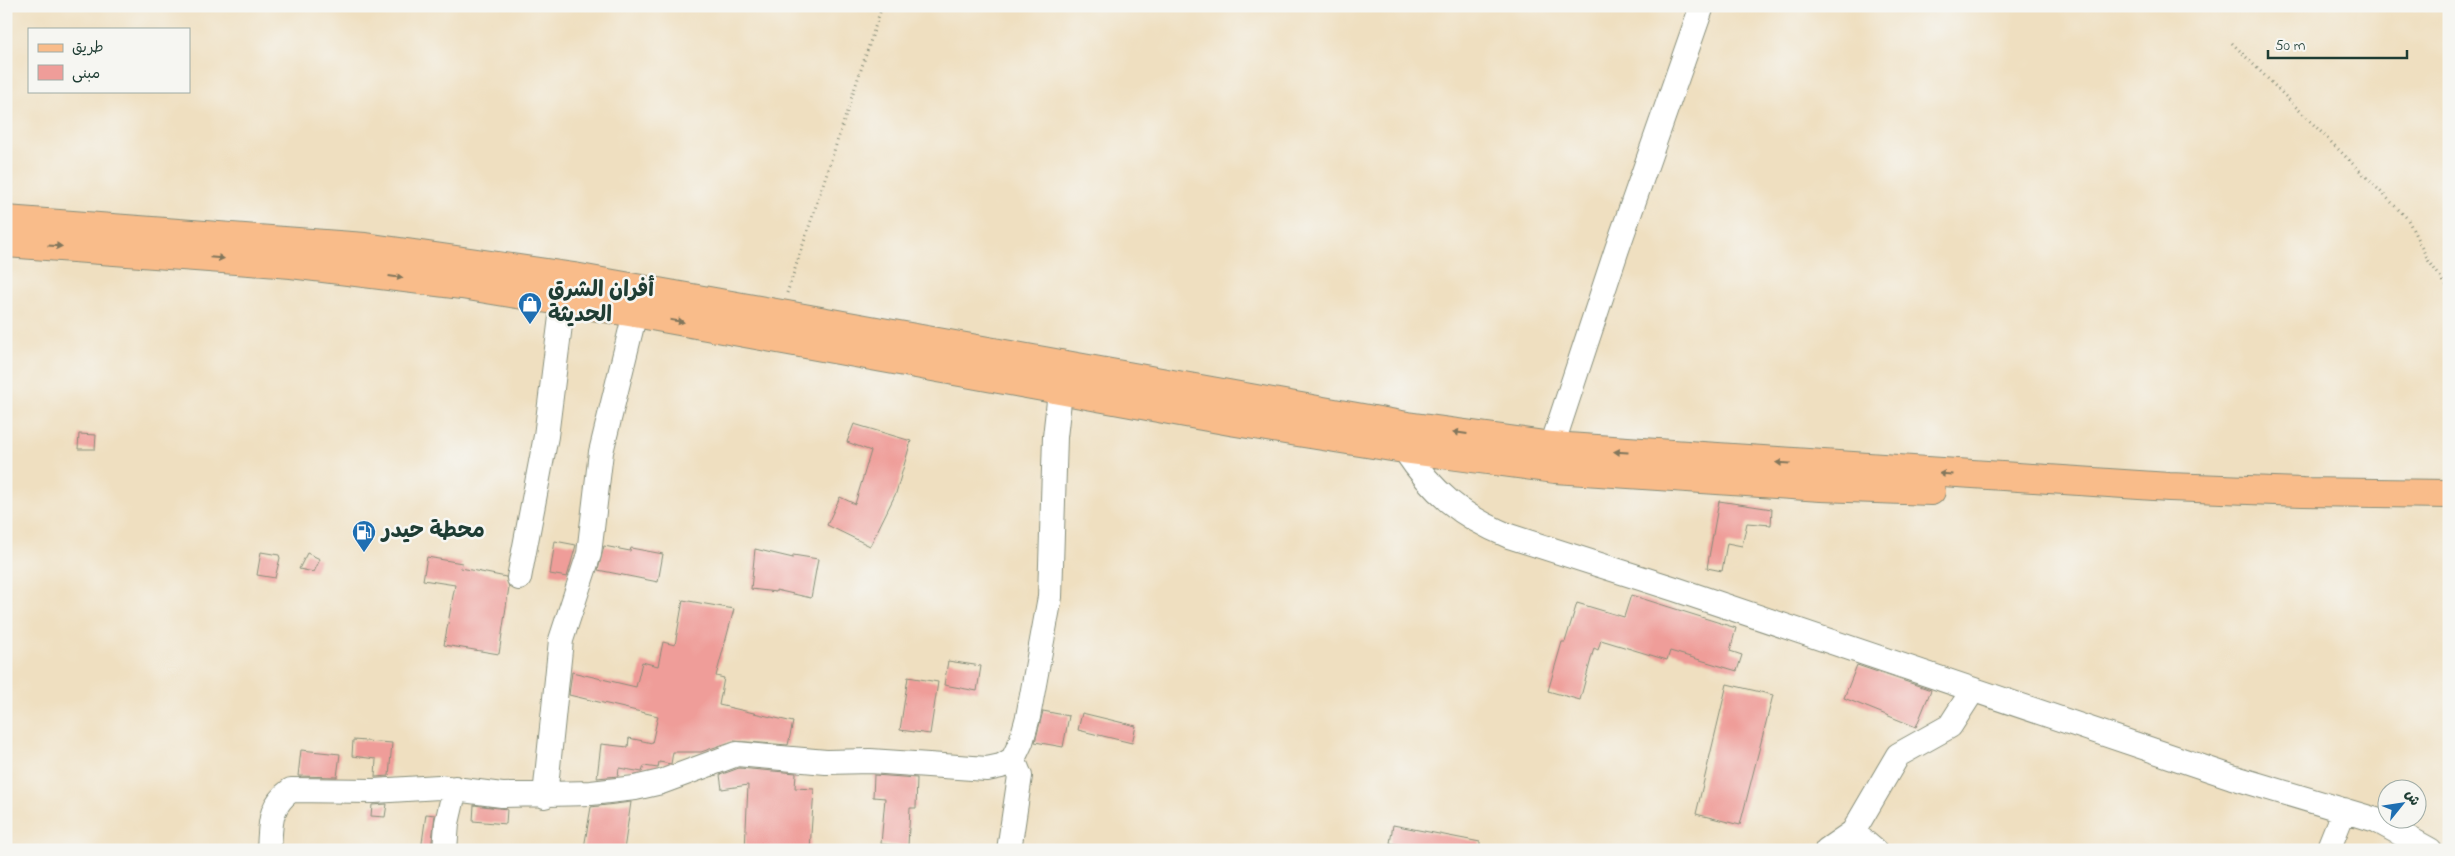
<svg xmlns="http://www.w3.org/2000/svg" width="2455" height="856" font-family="'Indie Flower','Playpen Sans Arabic',sans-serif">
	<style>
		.building { fill: #ef9d99 }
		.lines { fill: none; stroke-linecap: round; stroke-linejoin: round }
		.minor-casing { stroke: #878e7a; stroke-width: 26 }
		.major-casing { stroke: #878e7a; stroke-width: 30 }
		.path { stroke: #878e7a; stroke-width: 3; stroke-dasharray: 1 4; stroke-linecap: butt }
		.minor { stroke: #fff; stroke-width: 24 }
		.major { stroke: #f9bc8a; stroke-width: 28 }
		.oneway { fill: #81765b }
		.labels { text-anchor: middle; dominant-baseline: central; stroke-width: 5; stroke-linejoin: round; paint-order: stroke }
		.poi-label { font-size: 22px; font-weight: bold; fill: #1f3d34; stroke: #f6f6f2; text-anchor: start }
	</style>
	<rect width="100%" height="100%" fill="#f6f6f2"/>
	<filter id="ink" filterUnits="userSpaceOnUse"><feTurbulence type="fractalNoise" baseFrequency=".02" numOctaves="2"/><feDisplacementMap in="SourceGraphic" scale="10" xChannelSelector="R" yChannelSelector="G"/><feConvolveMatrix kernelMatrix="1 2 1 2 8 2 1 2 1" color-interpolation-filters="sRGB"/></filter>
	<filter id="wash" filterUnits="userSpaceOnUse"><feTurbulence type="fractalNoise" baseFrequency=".0096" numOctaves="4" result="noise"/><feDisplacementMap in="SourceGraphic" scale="20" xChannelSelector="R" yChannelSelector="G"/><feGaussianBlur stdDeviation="1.12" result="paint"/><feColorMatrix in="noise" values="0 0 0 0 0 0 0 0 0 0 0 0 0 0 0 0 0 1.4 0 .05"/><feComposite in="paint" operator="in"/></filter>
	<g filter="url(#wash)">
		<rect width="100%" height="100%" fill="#efdfc0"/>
		<g id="blocks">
			<!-- building -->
			<path class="building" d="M854,424L911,441L896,493L870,546L827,525L840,497L855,504L871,451L847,442Z
				M79,434L96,435L95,449H78Z
				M1719,501L1772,509L1771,525L1747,523L1742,546L1727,543L1722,571L1707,568Z
				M555,541L576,545L567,577L550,574Z
				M604,546L630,551L631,548L663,554L658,582L598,570Z
				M755,549L793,558V555L818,559L811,598L776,590V592L751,589Z
				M261,552L279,555L280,558L275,578L257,575Z
				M307,553L320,559L314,572L299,569Z
				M427,557L462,563L461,568L506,577L509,587L499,654L444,645L455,585L423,580Z
				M1631,595L1736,628L1730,651L1742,655L1737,671L1670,651L1667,660L1601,640L1598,650L1594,648L1580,700L1548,691L1562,642H1565L1577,603L1624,617Z
				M683,600L734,609L716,676L724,678L719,705L793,722L788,745L733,741L701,752H673L671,764L659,762L658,768L644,766L642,772L619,768L618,776L597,778L601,744L628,747L629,738L652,743L658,716L569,695L572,672L636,687L642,662L658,666L663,642L675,645Z
				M948,661L981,666L977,691L944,685Z
				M1857,665L1931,690L1916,727L1844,698Z
				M908,677L938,682L930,734L900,730Z
				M1727,684L1773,695L1740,825L1696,814Z
				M1043,711L1069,716L1063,747L1035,742Z
				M1082,713L1136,726L1132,743L1078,730Z
				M353,740L392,743L389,776L375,777L376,759L352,756Z
				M301,750L340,754L337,777L298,776Z
				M739,768L796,773L795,788L814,789L810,850H745L748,785L722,789L720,775Z
				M874,775L917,778L916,808H910L908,846L881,844L885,798L873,797Z
				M631,802L624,850L584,848L591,807Z
				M387,804L385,817L371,816L372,805Z
				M474,805L507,809L506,824L473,821Z
				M426,814L435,815L431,850H421Z
				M1393,825L1480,842V850H1431L1390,843Z"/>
		</g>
	</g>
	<g filter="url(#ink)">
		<use href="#blocks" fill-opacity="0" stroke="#878e7a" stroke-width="1"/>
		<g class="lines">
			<!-- minor casing -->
			<g class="minor-casing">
				<path id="minor" d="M1552,446L1617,249L1702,6
					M1404,449C1433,493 1461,516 1509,536L1678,590L2232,777L2376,820L2430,850
					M519,578L546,436L563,301
					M545,796L561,640L589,554L601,452L635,313
					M269,850C271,824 268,807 291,790L374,791L439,787L502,795L591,793L635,788L661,782L737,754L826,762L870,761L987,769L1001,766L1013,759L1021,742L1028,717L1050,597L1055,437L1060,392
					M445,850L447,823L455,788
					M1009,850L1020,776L1013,759
					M1827,850L1853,832
					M1874,850L1853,832L1898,755L1950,726L1973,690
					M2328,850L2344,810"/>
			</g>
			<!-- major casing -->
			<g class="major-casing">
				<path id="major" d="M6,220L365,247L574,277L1407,426L1552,446L2169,487L2303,492L2449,494
					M6,243L291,264L462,285L635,313L1230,421L1404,449L1555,469L1821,487L1931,491"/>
			</g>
			<!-- path -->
			<path class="path" d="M2232,43L2407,218L2428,260L2449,289
				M787,293L882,6"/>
			<!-- minor -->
			<use href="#minor" class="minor"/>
			<!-- major -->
			<use href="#major" class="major"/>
		</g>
		<!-- one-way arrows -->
		<defs><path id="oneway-solid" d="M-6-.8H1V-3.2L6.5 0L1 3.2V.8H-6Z" transform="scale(1.25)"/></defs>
		<g class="oneway">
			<use href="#oneway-solid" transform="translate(55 246) rotate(4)"/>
			<use href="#oneway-solid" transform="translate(217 258) rotate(5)"/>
			<use href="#oneway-solid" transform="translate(396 277) rotate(7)"/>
			<use href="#oneway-solid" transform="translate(677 321) rotate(10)"/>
			<use href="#oneway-solid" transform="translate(1460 433) rotate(-172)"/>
			<use href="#oneway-solid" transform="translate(1621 452) rotate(-176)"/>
			<use href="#oneway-solid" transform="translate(1783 463) rotate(-176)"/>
			<use href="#oneway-solid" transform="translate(1946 474) rotate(-176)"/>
		</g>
	</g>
	<!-- icons -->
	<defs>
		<g id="shop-pin" transform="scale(1.25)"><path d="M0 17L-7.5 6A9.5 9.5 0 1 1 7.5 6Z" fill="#1f6fb2" stroke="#f6f6f2"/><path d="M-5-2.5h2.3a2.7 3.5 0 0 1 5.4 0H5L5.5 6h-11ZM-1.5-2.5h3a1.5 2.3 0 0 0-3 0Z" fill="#fff"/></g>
		<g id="fuel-pin" transform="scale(1.25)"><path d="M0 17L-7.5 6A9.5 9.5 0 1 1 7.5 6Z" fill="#1f6fb2" stroke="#f6f6f2"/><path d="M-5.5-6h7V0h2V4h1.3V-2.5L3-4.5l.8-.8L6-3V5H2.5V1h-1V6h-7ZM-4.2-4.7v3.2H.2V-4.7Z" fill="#fff"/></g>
	</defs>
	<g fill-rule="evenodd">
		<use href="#shop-pin" x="530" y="304"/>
		<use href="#fuel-pin" x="364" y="532"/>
	</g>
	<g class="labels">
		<!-- poi labels -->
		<g class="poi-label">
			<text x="548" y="291">أفران الشرق<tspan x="548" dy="25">الحديثة</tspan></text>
			<text x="382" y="532">محطة حيدر</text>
		</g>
	</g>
	<!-- margin -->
	<rect width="2455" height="856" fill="none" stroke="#f6f6f2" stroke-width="25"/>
	<!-- legend -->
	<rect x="28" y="28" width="162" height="65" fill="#f6f6f2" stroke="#a0aca6"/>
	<rect x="38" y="44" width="25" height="8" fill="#f9bc8a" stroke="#a0aca6"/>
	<text x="72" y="52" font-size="15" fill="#1f3d34">طريق</text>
	<rect x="38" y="65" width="25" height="15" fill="#ef9d99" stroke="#a0aca6"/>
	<text x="72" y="78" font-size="15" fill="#1f3d34">مبنى</text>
	<!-- north arrow -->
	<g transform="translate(2402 804) rotate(60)"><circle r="24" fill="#f6f6f2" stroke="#a0aca6"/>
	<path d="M0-4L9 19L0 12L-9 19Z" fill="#1f6fb2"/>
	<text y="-8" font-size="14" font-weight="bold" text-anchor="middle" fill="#1f3d34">ش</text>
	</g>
	<!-- scale -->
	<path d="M2268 50v8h139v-8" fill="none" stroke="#1f3d34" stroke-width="2.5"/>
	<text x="2275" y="50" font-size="15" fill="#1f3d34" stroke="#f6f6f2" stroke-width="4" paint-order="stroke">50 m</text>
</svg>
